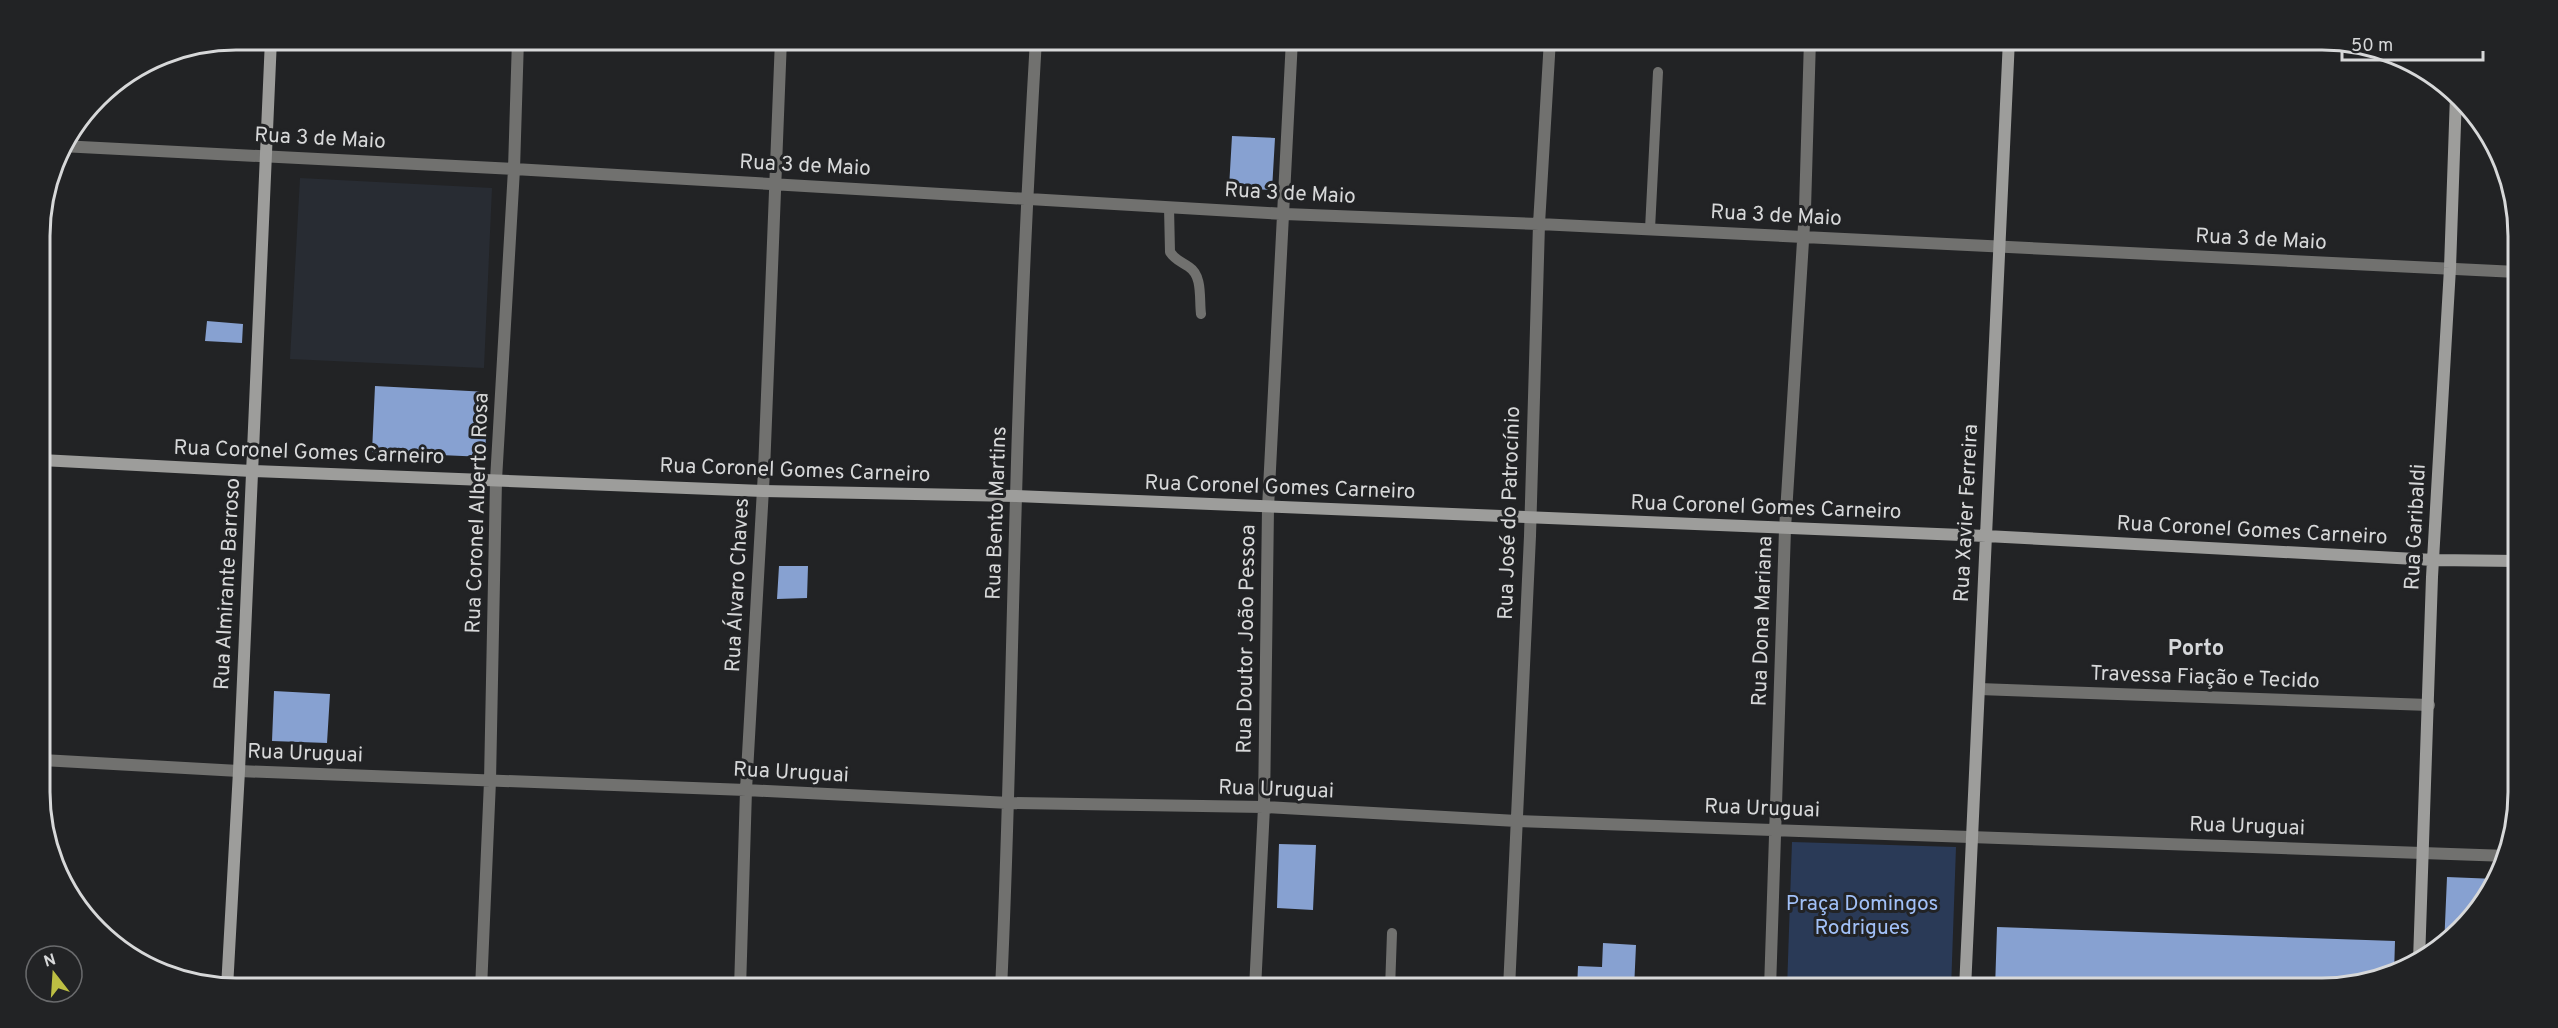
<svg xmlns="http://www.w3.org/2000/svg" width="2558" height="1028" font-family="Overpass,sans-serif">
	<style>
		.built { fill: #282c33 }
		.green { fill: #2a3a57 }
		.building { fill: #87a1d1 }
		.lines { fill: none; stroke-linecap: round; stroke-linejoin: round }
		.lane { stroke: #71716f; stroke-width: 10 }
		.street { stroke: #71716f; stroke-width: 12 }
		.secondary { stroke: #9d9d9b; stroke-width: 12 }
		.labels { text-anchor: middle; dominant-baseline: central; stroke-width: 6; stroke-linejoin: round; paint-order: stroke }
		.street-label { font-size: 21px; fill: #d7d8d9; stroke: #222325 }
		.park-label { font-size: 21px; fill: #a2c1f8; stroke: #222325 }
		.neighbourhood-label { font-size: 22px; font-weight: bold; fill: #d6d8db; stroke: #222325 }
		.rim { fill: none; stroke: #d7d8d9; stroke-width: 3 }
	</style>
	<rect width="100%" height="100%" fill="#222325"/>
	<!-- built -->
	<path class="built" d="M300,178L492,188L484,368L290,359Z"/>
	<!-- green -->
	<path class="green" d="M1792,842L1956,847L1951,989H1787Z"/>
	<!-- building -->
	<path class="building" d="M1232,136L1275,138L1272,190L1229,188Z
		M207,321L243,324L242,343L205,341Z
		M375,386L488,392L485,457L372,452Z
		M779,566H808L807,598L777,599Z
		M274,691L330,694L327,743L272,741Z
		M1279,844L1316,845L1313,910L1277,908Z
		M2447,877L2496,879L2479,912L2444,947Z
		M1997,927L2395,941L2394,974L2386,978L2335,989H1995Z
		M1603,943L1636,945L1634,989H1577L1578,966L1602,967Z"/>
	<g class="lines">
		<!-- lane -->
		<path class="lane" d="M1169,207L1170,252C1175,260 1182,262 1189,267C1203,276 1199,299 1201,314
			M1650,229L1658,72
			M1390,989L1392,933"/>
		<!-- street -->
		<path class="street" d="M61,146L514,169L1285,214L1539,224L2517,272
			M1979,689L2429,705
			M42,760L239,771L746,790L1010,803L1264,807L1517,821L2508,856
			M481,989L490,781L496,480L514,169L518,39
			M740,989L746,790L764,471L781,39
			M1001,989C1009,825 1011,661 1016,497C1020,344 1027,192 1036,39
			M1255,989L1264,807L1268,508L1292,39
			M1509,989L1530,536L1539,224L1550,39
			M1770,989L1785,529L1805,209L1810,39"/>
		<!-- secondary -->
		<path class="secondary" d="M41,460L252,471L763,491L1016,496L1986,536L2434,560L2518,561
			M2419,961L2432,577L2450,268L2456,95
			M227,988L239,771L271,39
			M1965,989L2009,39"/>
	</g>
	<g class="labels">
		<!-- street labels -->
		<g class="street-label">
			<text transform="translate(320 139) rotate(3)">Rua 3 de Maio</text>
			<text transform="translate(805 166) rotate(3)">Rua 3 de Maio</text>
			<text transform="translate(1290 194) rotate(3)">Rua 3 de Maio</text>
			<text transform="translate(1776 216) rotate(3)">Rua 3 de Maio</text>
			<text transform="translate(2261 240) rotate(3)">Rua 3 de Maio</text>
			<text transform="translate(309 453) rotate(2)">Rua Coronel Gomes Carneiro</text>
			<text transform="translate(795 471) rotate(2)">Rua Coronel Gomes Carneiro</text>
			<text transform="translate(1280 488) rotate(2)">Rua Coronel Gomes Carneiro</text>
			<text transform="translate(1766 508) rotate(2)">Rua Coronel Gomes Carneiro</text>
			<text transform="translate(478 513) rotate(-88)">Rua Coronel Alberto Rosa</text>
			<text transform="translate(997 513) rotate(-88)">Rua Bento Martins</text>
			<text transform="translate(1510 513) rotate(-88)">Rua José do Patrocínio</text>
			<text transform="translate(1967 513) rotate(-87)">Rua Xavier Ferreira</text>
			<text transform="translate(2416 527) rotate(-87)">Rua Garibaldi</text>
			<text transform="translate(2252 531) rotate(3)">Rua Coronel Gomes Carneiro</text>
			<text transform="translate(228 584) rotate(-87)">Rua Almirante Barroso</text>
			<text transform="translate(738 585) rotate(-87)">Rua Álvaro Chaves</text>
			<text transform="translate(1763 621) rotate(-88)">Rua Dona Mariana</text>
			<text transform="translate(1247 639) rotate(-89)">Rua Doutor João Pessoa</text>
			<text transform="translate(2205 678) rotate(2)">Travessa Fiação e Tecido</text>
			<text transform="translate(305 754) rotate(2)">Rua Uruguai</text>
			<text transform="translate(791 773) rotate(3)">Rua Uruguai</text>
			<text transform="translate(1276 790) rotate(2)">Rua Uruguai</text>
			<text transform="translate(1762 809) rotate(2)">Rua Uruguai</text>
			<text transform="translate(2247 827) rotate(2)">Rua Uruguai</text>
		</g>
		<!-- park labels -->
		<g class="park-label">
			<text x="1862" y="904">Praça Domingos<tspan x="1862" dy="24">Rodrigues</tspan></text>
		</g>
		<!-- neighbourhood labels -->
		<g class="neighbourhood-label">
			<text x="2196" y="649">Porto</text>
		</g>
	</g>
	<!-- crop -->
	<path d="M0 0H2558V1028H0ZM236 50H2322A186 186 0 0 1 2508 236V792A186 186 0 0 1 2322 978H236A186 186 0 0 1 50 792V236A186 186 0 0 1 236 50Z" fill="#222325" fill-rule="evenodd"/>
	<path class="rim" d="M236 50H2322A186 186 0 0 1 2508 236V792A186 186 0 0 1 2322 978H236A186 186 0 0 1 50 792V236A186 186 0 0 1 236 50Z"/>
	<!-- north arrow -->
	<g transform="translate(54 974) rotate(343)"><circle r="28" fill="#222325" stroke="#6a6b6d" stroke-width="1.5"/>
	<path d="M0-4.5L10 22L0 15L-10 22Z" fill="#bdbf43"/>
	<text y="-9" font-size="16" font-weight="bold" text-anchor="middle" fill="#d7d8d9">N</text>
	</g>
	<!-- scale -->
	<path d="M2342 51v9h141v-9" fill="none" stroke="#d7d8d9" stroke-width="3"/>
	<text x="2351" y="51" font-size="18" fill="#d7d8d9" stroke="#222325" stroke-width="4.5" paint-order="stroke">50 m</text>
</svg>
